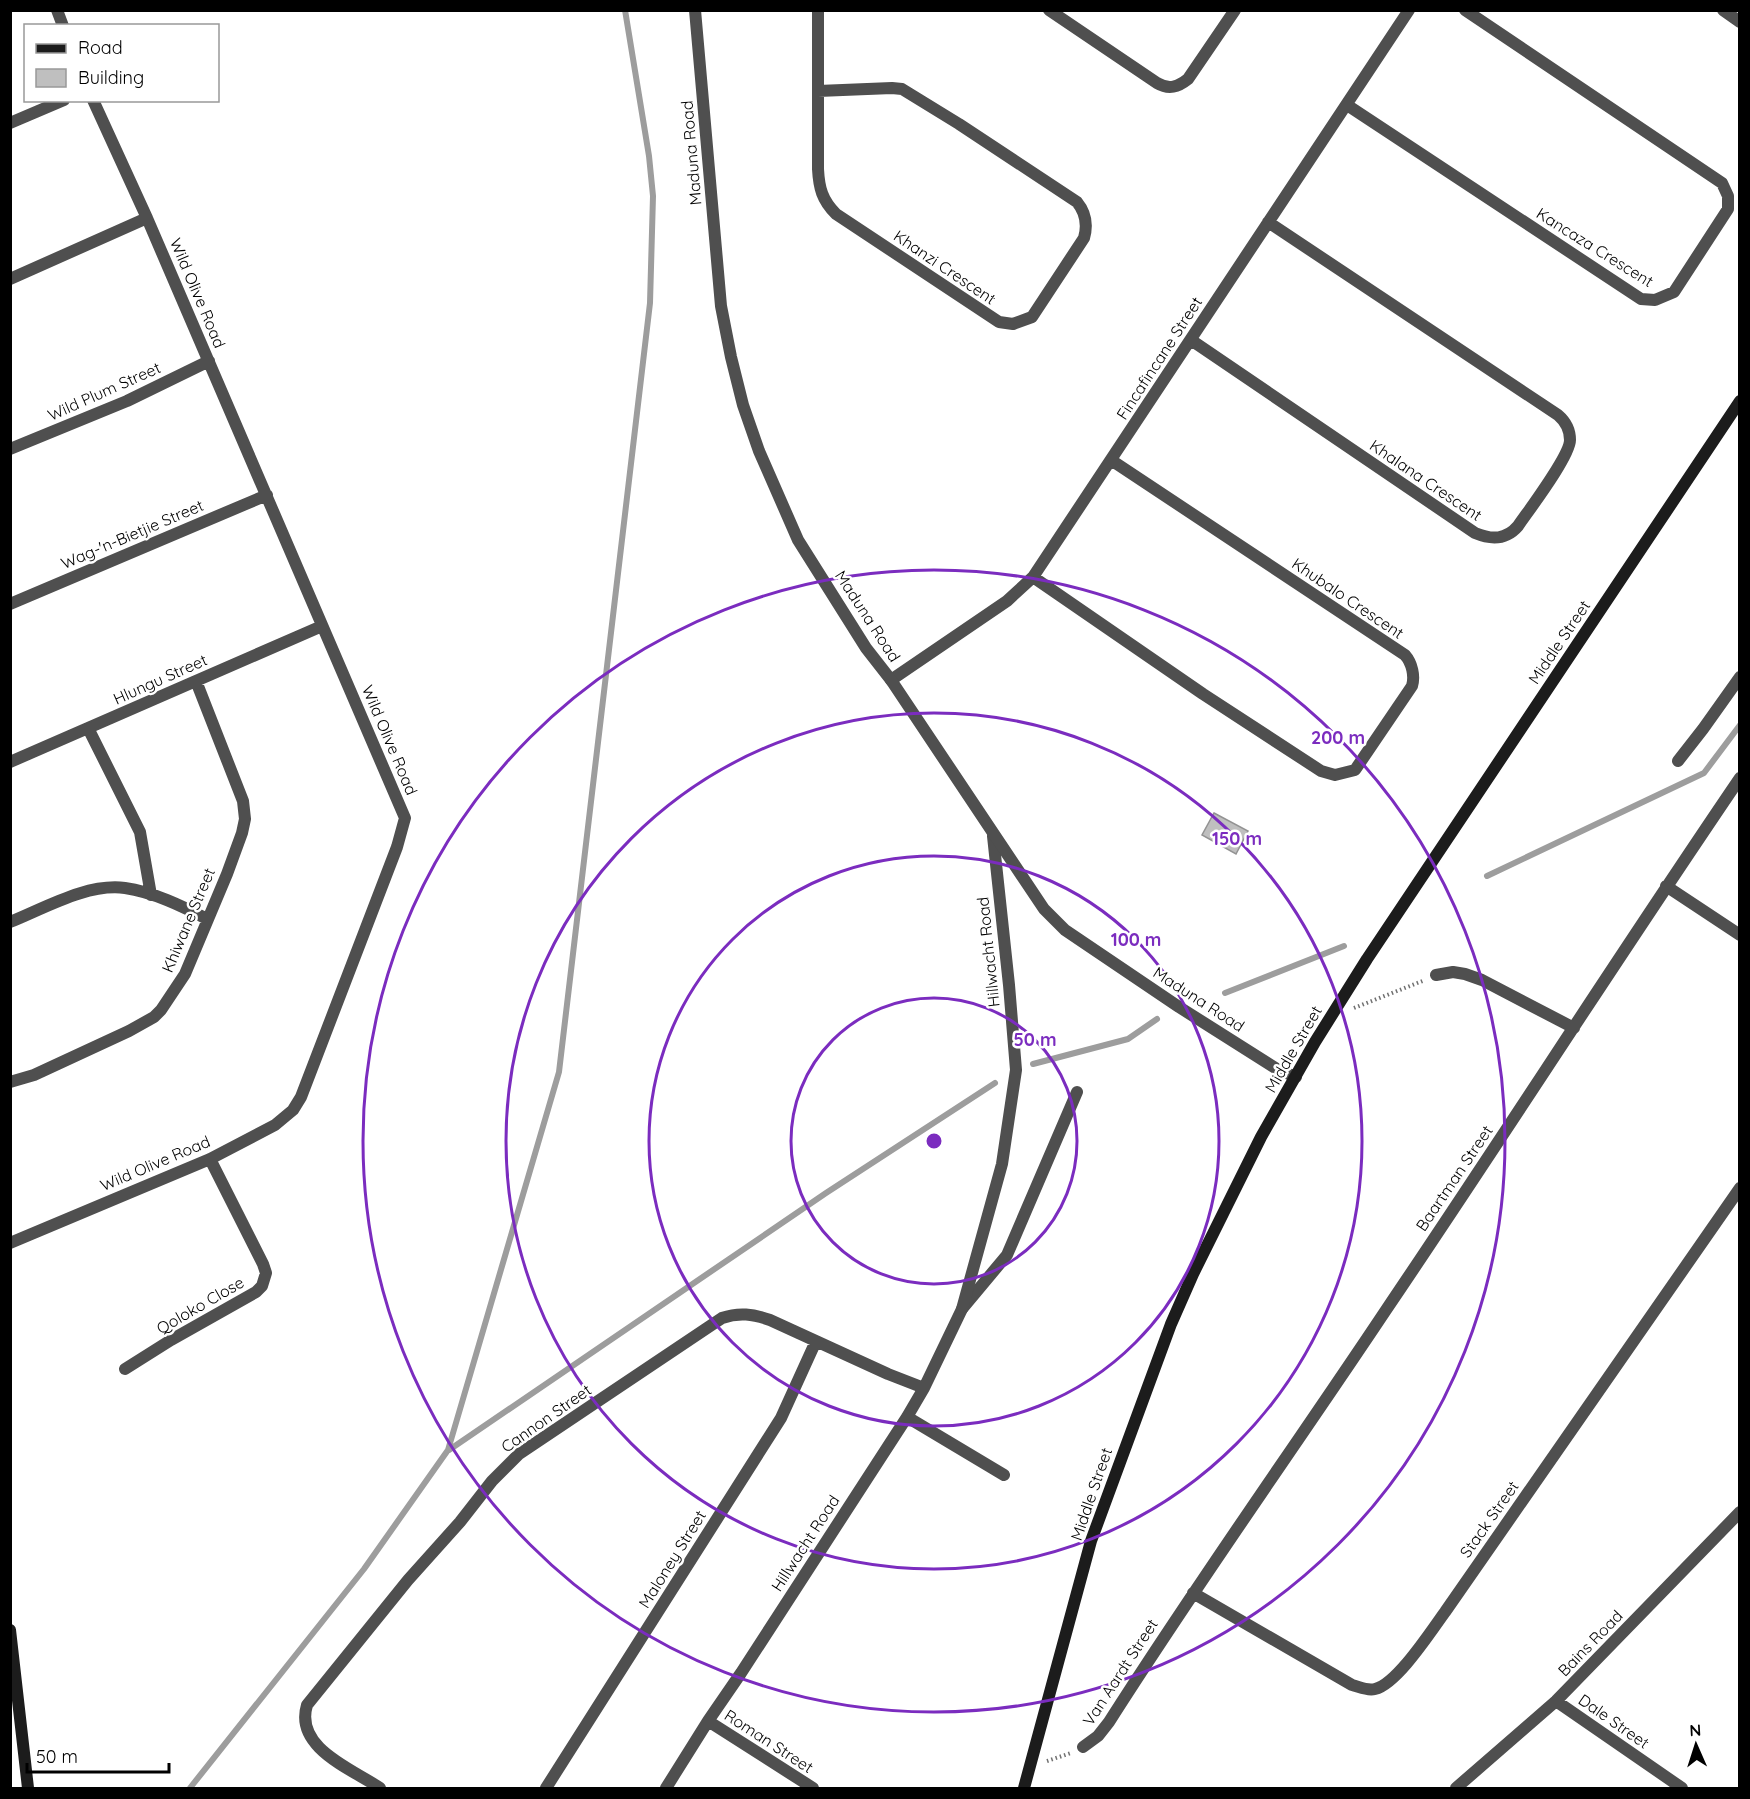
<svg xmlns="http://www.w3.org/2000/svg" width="1750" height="1799" font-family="Quicksand,sans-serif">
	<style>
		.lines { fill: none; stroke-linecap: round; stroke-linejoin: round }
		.stream { stroke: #9d9d9d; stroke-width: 6 }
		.building { fill: #bfbfbf; stroke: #939393; stroke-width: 1.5 }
		.path { stroke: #717171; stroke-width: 4; stroke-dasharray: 1.5 3; stroke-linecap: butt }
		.service { stroke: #4f4f4f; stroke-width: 12 }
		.minor { stroke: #4f4f4f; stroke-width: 12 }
		.tertiary { stroke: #4f4f4f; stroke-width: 12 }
		.secondary { stroke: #1c1c1c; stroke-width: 12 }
		.ring { fill: none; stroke: #7b2cbf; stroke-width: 3 }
		.labels { text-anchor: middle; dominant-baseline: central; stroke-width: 5; stroke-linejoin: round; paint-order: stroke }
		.street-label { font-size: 16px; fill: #000; stroke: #fff }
		.centre { fill: #7b2cbf; stroke: #fff; stroke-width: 3 }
		.ring-label { font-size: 18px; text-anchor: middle; font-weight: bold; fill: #7b2cbf; stroke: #fff; stroke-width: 5; stroke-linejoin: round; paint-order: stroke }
	</style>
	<rect width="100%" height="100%" fill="#fff"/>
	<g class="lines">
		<!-- stream -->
		<path class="stream" d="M1487,876L1704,773L1740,725
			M1225,993L1344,946
			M1033,1064L1128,1039L1157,1019
			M449,1450L826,1193L995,1083
			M190,1788L364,1569L448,1450L559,1072L650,303L653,196L649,156L625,10"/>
	</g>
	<!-- building -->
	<path class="building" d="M1214,813L1248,831L1236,854L1202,835Z"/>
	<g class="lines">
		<!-- path -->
		<path class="path" d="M1354,1008L1425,980
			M1047,1761L1071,1753"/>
		<!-- service -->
		<path class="service" d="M962,1309L1007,1255L1077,1092"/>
		<!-- minor -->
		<path class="minor" d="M57,10L63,26
			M818,10V169C819,188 822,200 836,214L999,322L1013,324L1032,317L1084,238C1088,224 1086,213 1077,202L959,124L902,89L892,88L818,91
			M1049,10L1157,83C1169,90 1178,87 1188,79L1235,10
			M1723,10L1740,22
			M1347,105L1641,299L1655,300L1674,292L1728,209V196L1722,183L1465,10
			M10,123L64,100
			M10,279L147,218
			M1191,340L1475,533C1492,540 1506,540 1518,526C1529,510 1570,456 1570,440C1570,430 1565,421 1558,415L1268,222
			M10,449L127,401L209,361
			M1033,577L1203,694L1321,771L1335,775L1355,770L1412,686C1415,676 1412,663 1405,655L1111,460
			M10,604L267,495
			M891,680L1007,601L1033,577L1409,10
			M88,728L140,832L151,895
			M1678,761L1703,729L1740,677
			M10,762L322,626
			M1666,886L1740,935
			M10,922C45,908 87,883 125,888C153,892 182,906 207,919
			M1436,975L1453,972L1465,974L1482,980L1574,1028
			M10,1082L34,1075L129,1031L154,1017L161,1010L185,974L227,874L242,833L245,819L243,801L196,681
			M10,1243L210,1159L275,1125L293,1110L301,1097L397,847L405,818L147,218L93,100
			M125,1369L171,1340L256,1292L262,1286L266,1273L263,1264L210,1159
			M907,1417L1004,1475
			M1193,1593L1352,1685C1360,1687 1367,1691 1375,1689C1397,1684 1431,1631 1445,1612L1740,1188
			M1556,1701L1682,1788
			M708,1721L813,1788
			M1083,1747L1098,1736L1109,1722C1198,1582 1294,1448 1386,1310C1505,1134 1620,954 1740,778
			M380,1788C352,1769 294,1748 307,1705L408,1580L460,1522L492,1481L519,1454L722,1318C739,1312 753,1314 770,1320L888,1374L924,1388
			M546,1788L781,1418L816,1341
			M666,1788L708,1721L741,1673L907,1417L924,1388L962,1309L1002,1164L1016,1070L1009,985L993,836
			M1456,1788L1556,1701L1740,1512"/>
		<!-- tertiary -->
		<path class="tertiary" d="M695,10L721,306L731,357L743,405L759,451L798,540L866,648L891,680L1044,909L1065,930L1179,1007L1277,1069L1296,1077"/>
		<!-- secondary -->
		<path class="secondary" d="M10,1630L28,1788
			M1024,1788L1091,1541L1171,1324L1193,1274L1261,1137L1315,1042L1367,959L1740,401"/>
	</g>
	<!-- distance rings -->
	<g class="ring">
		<circle cx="934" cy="1141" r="143"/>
		<circle cx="934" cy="1141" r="285"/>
		<circle cx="934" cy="1141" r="428"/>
		<circle cx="934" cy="1141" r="571"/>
	</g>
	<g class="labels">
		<!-- street labels -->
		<g class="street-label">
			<text transform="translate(691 153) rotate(-95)">Maduna Road</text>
			<text transform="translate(1595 247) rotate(32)">Kancaza Crescent</text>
			<text transform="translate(945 267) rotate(34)">Khanzi Crescent</text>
			<text transform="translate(198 293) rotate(67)">Wild Olive Road</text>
			<text transform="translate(1159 358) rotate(-57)">Fincafincane Street</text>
			<text transform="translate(104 391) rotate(-24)">Wild Plum Street</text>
			<text transform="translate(1426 480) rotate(34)">Khalana Crescent</text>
			<text transform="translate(132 534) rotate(-23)">Wag-'n-Bietjie Street</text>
			<text transform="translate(1348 598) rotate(34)">Khubalo Crescent</text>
			<text transform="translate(868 616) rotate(57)">Maduna Road</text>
			<text transform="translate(1559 642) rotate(-56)">Middle Street</text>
			<text transform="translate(160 679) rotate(-24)">Hlungu Street</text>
			<text transform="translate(390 740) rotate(67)">Wild Olive Road</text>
			<text transform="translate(188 920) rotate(-67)">Khiwane Street</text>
			<text transform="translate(988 952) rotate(-96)">Hillwacht Road</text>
			<text transform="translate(1199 999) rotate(33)">Maduna Road</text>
			<text transform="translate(1293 1049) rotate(-60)">Middle Street</text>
			<text transform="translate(155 1163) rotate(-23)">Wild Olive Road</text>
			<text transform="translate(1454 1178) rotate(-56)">Baartman Street</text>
			<text transform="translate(200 1305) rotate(-30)">Qoloko Close</text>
			<text transform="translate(546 1418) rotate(-35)">Cannon Street</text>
			<text transform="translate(1091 1494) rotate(-71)">Middle Street</text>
			<text transform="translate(1489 1519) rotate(-55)">Stack Street</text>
			<text transform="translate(805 1543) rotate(-57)">Hillwacht Road</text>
			<text transform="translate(672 1559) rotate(-58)">Maloney Street</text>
			<text transform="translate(1590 1643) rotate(-46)">Bains Road</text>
			<text transform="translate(1120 1672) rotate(-57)">Van Aardt Street</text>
			<text transform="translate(1614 1721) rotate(35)">Dale Street</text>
			<text transform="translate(769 1741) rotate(33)">Roman Street</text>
		</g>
	</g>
	<circle cx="934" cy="1141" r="9" class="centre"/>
	<g class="ring-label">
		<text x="1338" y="744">200 m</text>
		<text x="1237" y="845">150 m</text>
		<text x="1136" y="946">100 m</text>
		<text x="1035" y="1046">50 m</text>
	</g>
	<!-- border -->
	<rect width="1750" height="1799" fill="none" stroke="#000000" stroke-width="24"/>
	<!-- legend -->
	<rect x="24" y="24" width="195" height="78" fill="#ffffff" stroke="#999999" stroke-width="1.5"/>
	<rect x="36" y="44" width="30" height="9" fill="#1c1c1c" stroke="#999999" stroke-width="1.5"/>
	<text x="78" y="54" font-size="18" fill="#000000">Road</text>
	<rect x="36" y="69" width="30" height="18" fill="#bfbfbf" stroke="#999999" stroke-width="1.5"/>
	<text x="78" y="84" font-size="18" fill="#000000">Building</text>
	<!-- north arrow -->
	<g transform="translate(1696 1745) rotate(357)" stroke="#ffffff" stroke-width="4.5" paint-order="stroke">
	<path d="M0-4.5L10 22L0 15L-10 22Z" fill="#000000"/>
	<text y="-9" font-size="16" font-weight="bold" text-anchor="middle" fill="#000000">N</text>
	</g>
	<!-- scale -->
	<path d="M27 1763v9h142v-9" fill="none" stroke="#000000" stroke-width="3"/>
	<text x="36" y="1763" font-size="18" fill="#000000" stroke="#ffffff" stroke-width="4.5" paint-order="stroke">50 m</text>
</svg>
